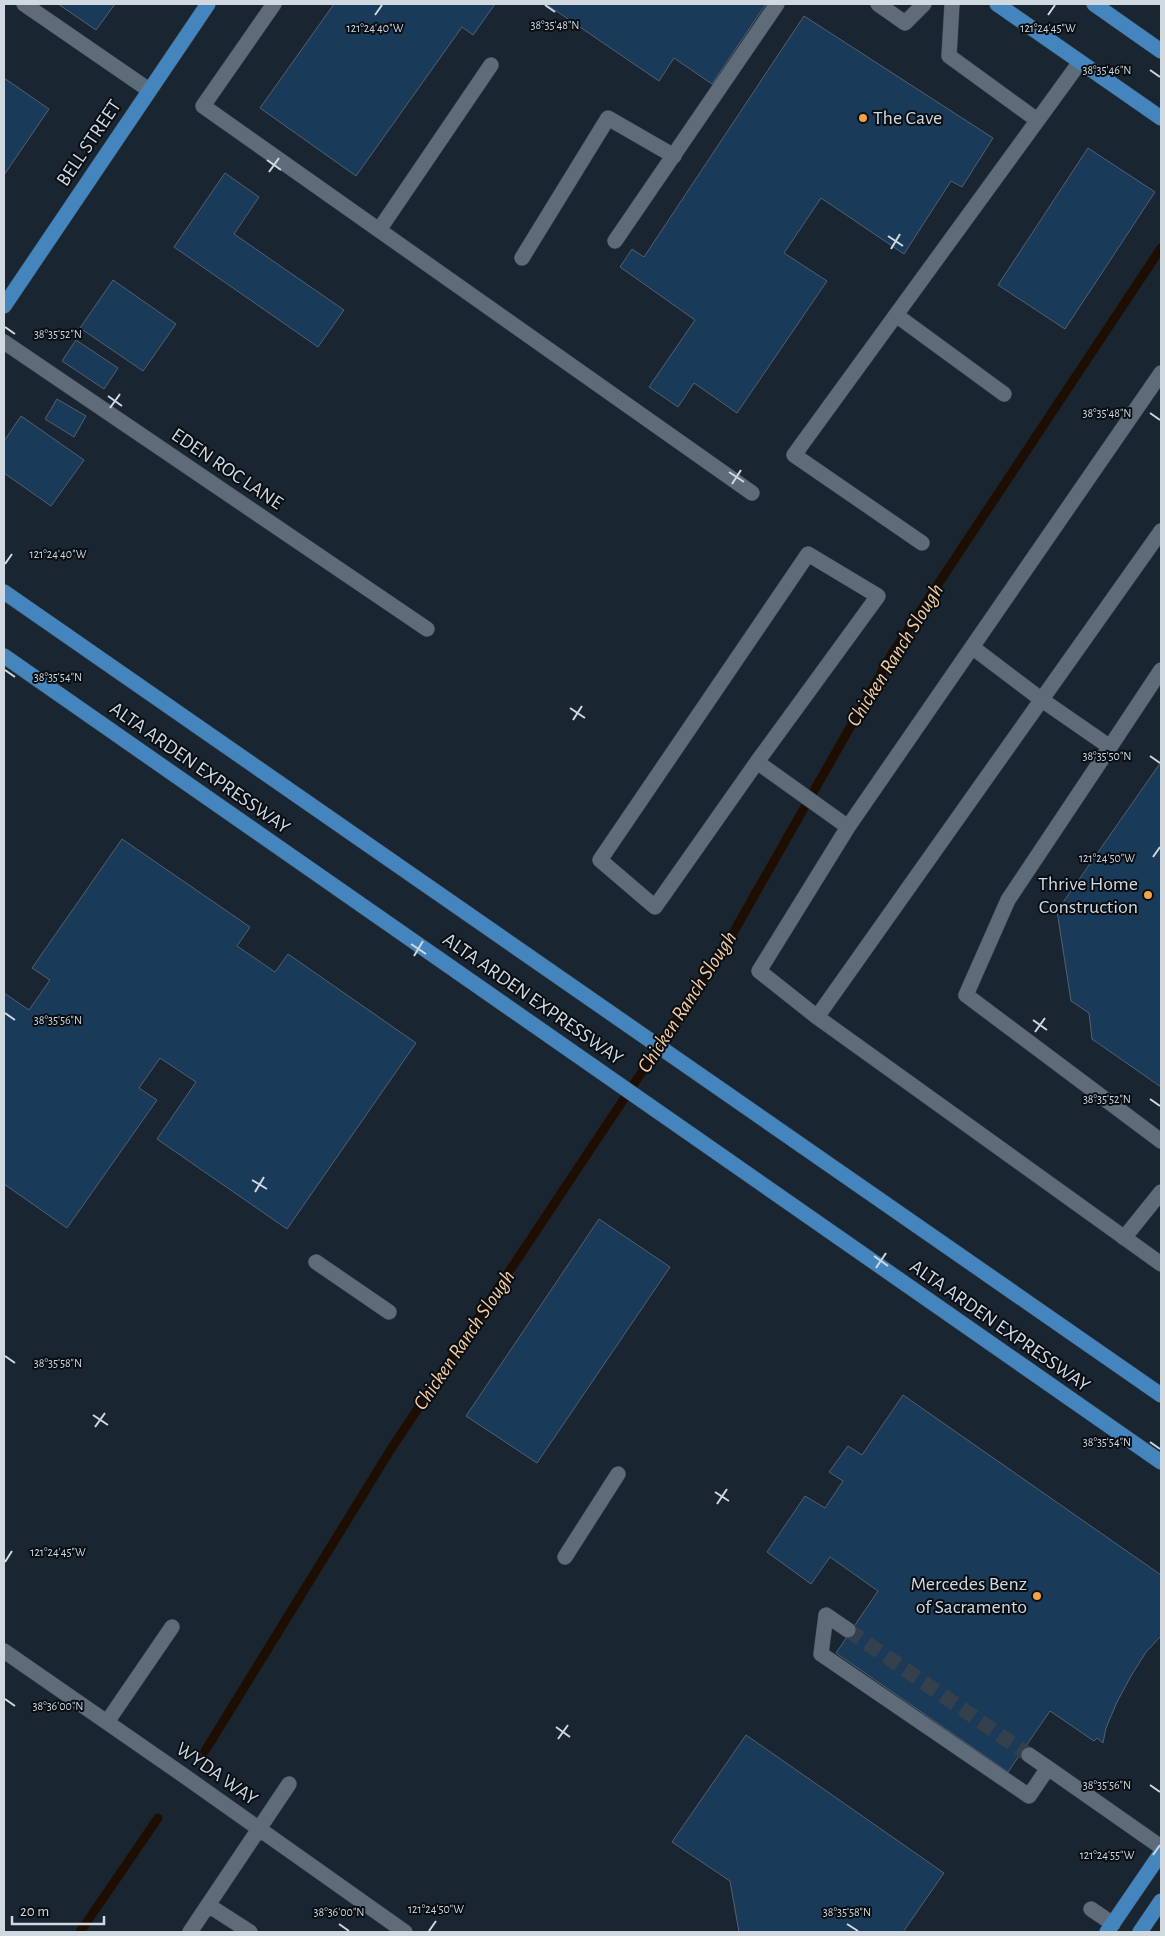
<svg xmlns="http://www.w3.org/2000/svg" width="1165" height="1936" font-family="'Alegreya Sans',sans-serif">
	<style>
		.lines { fill: none; stroke-linecap: round; stroke-linejoin: round }
		.stream { stroke: #1e0e01; stroke-width: 9 }
		.building { fill: #193a58; stroke: #53616f }
		.minor-tunnel { stroke: #34404b; stroke-width: 15; stroke-dasharray: 15 8; stroke-linecap: butt }
		.minor-casing { stroke: #39434d; stroke-width: 16 }
		.major-casing { stroke: #39434d; stroke-width: 16 }
		.minor { stroke: #5e6c7a; stroke-width: 15 }
		.major { stroke: #4485bd; stroke-width: 15 }
		.ticks { fill: none; stroke: #d0d8e0; stroke-width: 2 }
		.poi-dot { fill: #f5a246; stroke: #080e13; stroke-width: 2 }
		.labels { text-anchor: middle; dominant-baseline: central; stroke-width: 4; stroke-linejoin: round; paint-order: stroke }
		.poi-label { font-size: 20px; fill: #d0d8e0; stroke: #080e13; text-anchor: end }
		.street-label { font-size: 20px; fill: #d0d8e0; stroke: #080e13 }
		.water-label { font-size: 21px; font-style: italic; fill: #f8cb9f; stroke: #080e13 }
		.ticks-label { font-size: 12px; text-anchor: middle; fill: #d0d8e0; stroke: #080e13; stroke-width: 4; stroke-linejoin: round; paint-order: stroke }
	</style>
	<rect width="100%" height="100%" fill="#192531"/>
	<g class="lines">
		<!-- stream -->
		<path class="stream" d="M205,1751L391,1449L725,947L893,652L1161,248
			M80,1932L158,1818"/>
	</g>
	<!-- building -->
	<path class="building" d="M58,4H115L96,30Z
		M334,4H495L473,35L462,27L356,176L260,108Z
		M546,4H766L712,84L674,58L659,81Z
		M804,16L993,138L962,187L951,181L904,254L821,198L784,253L827,281L737,413L694,383L678,407L649,387L695,320L620,267L632,249L644,257Z
		M4,78L49,109L4,175Z
		M1088,148L1155,192L1065,329L998,285Z
		M225,173L259,197L234,234L344,310L318,347L174,247Z
		M113,280L176,324L143,371L80,328Z
		M76,340L118,368L104,389L62,361Z
		M57,399L86,416L74,437L45,419Z
		M21,416L84,460L51,506L4,473V441Z
		M1161,762V1087L1092,1039L1089,1013L1071,1001L1057,911Z
		M122,839L250,927L237,946L275,972L288,954L416,1043L287,1229L157,1139L196,1082L160,1058L139,1088L157,1100L67,1228L4,1184V993L29,1010L50,980L32,968Z
		M599,1219L670,1267L537,1463L466,1416Z
		M903,1395L1161,1575V1636L1146,1652L1131,1676L1117,1702L1106,1728L1103,1743L1097,1738L1094,1741L1050,1711L1008,1772L836,1653L878,1591L830,1557L811,1584L767,1552L805,1496L825,1508L843,1481L829,1472L848,1446L862,1455Z
		M746,1735L944,1873L903,1932H739L730,1881L672,1842Z"/>
	<g class="lines">
		<!-- minor-tunnel -->
		<path class="minor-tunnel" d="M848,1630L1029,1755"/>
		<!-- minor casing -->
		<g class="minor-casing">
			<path id="minor" d="M24,4L149,90
				M274,4L203,106L752,493
				M878,4L905,23L924,4
				M952,4L949,56L1037,120
				M379,230L491,65
				M615,241L777,4
				M522,258L608,118L674,156
				M896,315L1004,394
				M4,342L427,629
				M1161,373L848,827L759,971L817,1017L1161,1264
				M922,543L794,455L1080,62
				M972,647L1042,700L1110,747L1008,900L966,995L1161,1141
				M1110,747L1161,670
				M757,762L878,596L808,554L600,860L655,907L757,762L848,827
				M817,1017L1161,531
				M1124,1238L1161,1192
				M316,1262L389,1312
				M565,1557L618,1474
				M848,1630L826,1615L821,1654L1029,1796L1048,1768L1161,1847
				M4,1651L183,1775L405,1932
				M107,1722L172,1627
				M1029,1755L1048,1768
				M208,1905L289,1784
				M1091,1909L1113,1924
				M190,1932L208,1905L250,1932"/>
		</g>
		<!-- major casing -->
		<g class="major-casing">
			<path id="major" d="M997,4L1161,118
				M1094,4L1161,51
				M4,306L208,4
				M4,592L1161,1395
				M4,656L1161,1462
				M1107,1932L1161,1853
				M1140,1932L1161,1901"/>
		</g>
		<!-- minor -->
		<use href="#minor" class="minor"/>
		<!-- major -->
		<use href="#major" class="major"/>
	</g>
	<!-- ticks -->
	<path class="ticks" d="M545,5L555,12M375,15L382,5M1048,15L1055,5M1150,70L1160,77M267,160L281,170M269,172L279,158M888,236L903,246M891,249L900,234M5,327L15,334M108,396L122,406M110,408L120,394M1150,413L1160,420M729,472L744,482M732,484L741,470M5,564L12,554M5,670L15,677M570,708L585,718M573,720L582,706M1150,756L1160,763M1153,857L1160,847M411,944L426,954M414,956L423,941M5,1013L15,1020M1033,1020L1047,1030M1035,1032L1045,1018M1150,1099L1160,1106M252,1180L267,1189M255,1192L264,1177M874,1256L888,1266M876,1268L886,1253M5,1356L15,1363M93,1415L108,1425M95,1427L105,1413M1150,1442L1160,1449M715,1492L729,1501M717,1504L727,1489M5,1562L12,1551M5,1699L15,1706M556,1727L570,1737M558,1739L568,1725M1150,1785L1160,1792M1153,1855L1160,1845M339,1924L349,1931M847,1924L858,1931M429,1931L436,1921"/>
	<!-- markers -->
	<g class="poi-dot">
		<circle cx="863" cy="118" r="5"/>
		<circle cx="1148" cy="895" r="5"/>
		<circle cx="1037" cy="1596" r="5"/>
	</g>
	<g class="labels">
		<!-- poi labels -->
		<g class="poi-label">
			<text x="873" y="118" text-anchor="start">The Cave</text>
			<text x="1138" y="884">Thrive Home<tspan x="1138" dy="23">Construction</tspan></text>
			<text x="1027" y="1584">Mercedes Benz<tspan x="1027" dy="23">of Sacramento</tspan></text>
		</g>
		<!-- street labels -->
		<g class="street-label">
			<text transform="translate(89 143) rotate(-56)">BELL STREET</text>
			<text transform="translate(227 469) rotate(34)">EDEN ROC LANE</text>
			<text transform="translate(200 768) rotate(35)">ALTA ARDEN EXPRESSWAY</text>
			<text transform="translate(533 999) rotate(35)">ALTA ARDEN EXPRESSWAY</text>
			<text transform="translate(1000 1326) rotate(35)">ALTA ARDEN EXPRESSWAY</text>
			<text transform="translate(217 1774) rotate(35)">WYDA WAY</text>
		</g>
		<!-- water labels -->
		<g class="water-label">
			<text transform="translate(895 655) rotate(-58)">Chicken Ranch Slough</text>
			<text transform="translate(687 1002) rotate(-57)">Chicken Ranch Slough</text>
			<text transform="translate(464 1340) rotate(-56)">Chicken Ranch Slough</text>
		</g>
	</g>
	<g class="ticks-label">
		<text x="555" y="29">38°35'48"N</text>
		<text x="375" y="32">121°24'40"W</text>
		<text x="1048" y="32">121°24'45"W</text>
		<text x="1107" y="74">38°35'46"N</text>
		<text x="58" y="338">38°35'52"N</text>
		<text x="1107" y="417">38°35'48"N</text>
		<text x="58" y="558">121°24'40"W</text>
		<text x="58" y="681">38°35'54"N</text>
		<text x="1107" y="760">38°35'50"N</text>
		<text x="1107" y="862">121°24'50"W</text>
		<text x="58" y="1024">38°35'56"N</text>
		<text x="1107" y="1103">38°35'52"N</text>
		<text x="58" y="1367">38°35'58"N</text>
		<text x="1107" y="1446">38°35'54"N</text>
		<text x="58" y="1556">121°24'45"W</text>
		<text x="58" y="1710">38°36'00"N</text>
		<text x="1107" y="1789">38°35'56"N</text>
		<text x="1107" y="1859">121°24'55"W</text>
		<text x="436" y="1913">121°24'50"W</text>
		<text x="339" y="1916">38°36'00"N</text>
		<text x="847" y="1916">38°35'58"N</text>
	</g>
	<!-- border -->
	<rect width="1165" height="1936" fill="none" stroke="#d0d8e0" stroke-width="10"/>
	<!-- scale -->
	<path d="M12 1916v8h92v-8" fill="none" stroke="#d0d8e0" stroke-width="2.5"/>
	<text x="20" y="1916" font-size="15" fill="#d0d8e0" stroke="#080e13" stroke-width="4" paint-order="stroke">20 m</text>
</svg>
